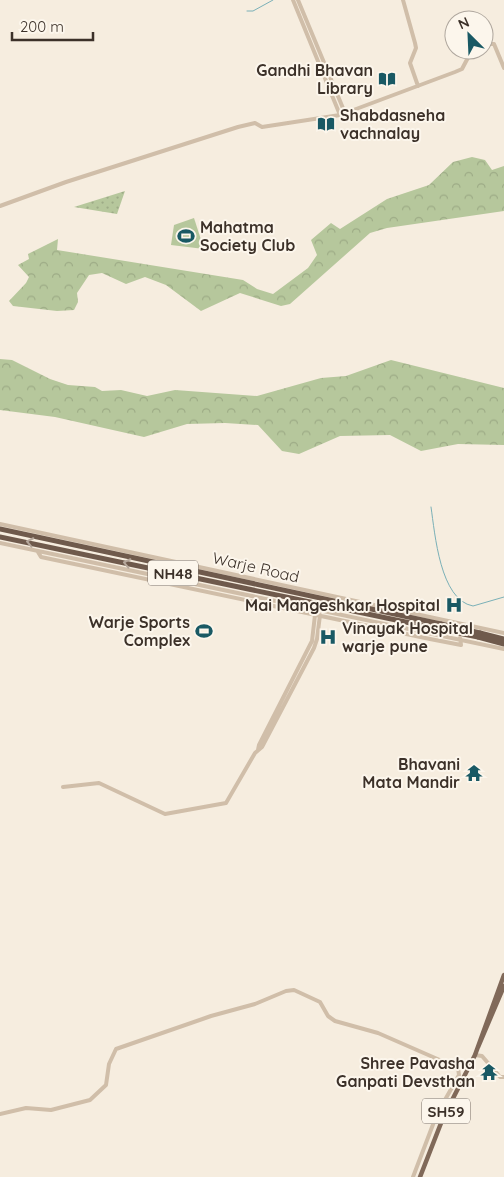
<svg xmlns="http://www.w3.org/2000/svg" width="504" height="1177" font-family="Quicksand,sans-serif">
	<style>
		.green { fill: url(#green-dots) }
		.forest { fill: url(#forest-crowns) }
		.pitch { fill: #b6c79c }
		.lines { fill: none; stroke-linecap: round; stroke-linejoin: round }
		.stream { stroke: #7ab0b7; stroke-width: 1 }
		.tertiary { stroke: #d0bea9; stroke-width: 4 }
		.primary { stroke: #806959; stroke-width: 4.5 }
		.trunk { stroke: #6f5a4c; stroke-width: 5 }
		.trunk-bridge { stroke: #6f5a4c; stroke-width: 5 }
		.oneway { stroke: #b6a89c }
		.labels { text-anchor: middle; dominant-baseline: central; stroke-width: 4; stroke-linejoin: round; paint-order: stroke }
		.shield { fill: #fcf6ec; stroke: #766c64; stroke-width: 1 }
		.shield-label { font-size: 15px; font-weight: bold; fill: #3c3129 }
		.poi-label { font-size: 16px; font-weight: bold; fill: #3c3129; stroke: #fcf6ec; text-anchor: end }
		.street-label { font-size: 16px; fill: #3c3129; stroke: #fcf6ec }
	</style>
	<defs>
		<pattern id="green-dots" width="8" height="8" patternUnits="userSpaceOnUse" patternTransform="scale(1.25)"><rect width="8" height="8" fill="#b6c79c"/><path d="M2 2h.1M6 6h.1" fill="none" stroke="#9dab86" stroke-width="1.8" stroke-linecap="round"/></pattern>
		<pattern id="forest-crowns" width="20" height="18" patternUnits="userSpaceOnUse" patternTransform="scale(1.25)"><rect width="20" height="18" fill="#b6c79c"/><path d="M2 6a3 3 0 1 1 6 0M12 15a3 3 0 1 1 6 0" fill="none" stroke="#9dab86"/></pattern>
	</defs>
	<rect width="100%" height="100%" fill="#f6eddf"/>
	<!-- green -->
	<path class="green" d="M125,191L117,214L74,207Z"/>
	<!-- forest -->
	<path class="forest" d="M472,157L485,160L492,170L504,166V211L387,228L370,233L290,304L281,306L240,293L201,311L166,285L145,277L126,284L102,273L89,275L77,293L78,302L74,310L57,311L13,306L9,301L26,283L29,277L18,265L29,259L28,254L58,239L57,250L243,280L257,289L273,294L308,268L317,255L311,240L331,223L340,229L387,199L429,185L453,162Z
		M0,359L12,360L50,379L68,385L95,387L102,391L121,390L147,396L175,390L257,396L321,378L346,376L391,360L504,388V445L458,444L421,451L390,435L340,436L299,454L282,451L258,425L225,423L187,424L144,437L55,417L0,410Z"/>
	<!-- pitch -->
	<path class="pitch" d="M194,218L204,249L171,245L174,225Z"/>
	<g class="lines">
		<!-- stream -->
		<path class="stream" d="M247,11H253L273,0
			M431,507C435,534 440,600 473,606L504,597"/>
		<!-- tertiary -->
		<path class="tertiary" d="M293,0L340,115
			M298,0L345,113
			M403,0L415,43L416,48L410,63L418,86
			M484,44H494L504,68
			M0,206L66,182L238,127L255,123L262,127L340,115L455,72L462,69L472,50
			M0,524L504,633
			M0,543L504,649
			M38,552L41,557L430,639L461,645L460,638
			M258,750L259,745L312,641L315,615
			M63,787L99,783L165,814L226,803L255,753L262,747L314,648L317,639L320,615
			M475,1055L482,1056L500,1077H504
			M0,1114L26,1108L51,1110L90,1100L106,1085L109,1064L116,1049L211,1016L255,1004L286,991L294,990L320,1002L328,1016L335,1021L378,1033L458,1068L459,1075L437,1114L413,1177"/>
		<!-- primary -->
		<path class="primary" d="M478,1047L504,986
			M420,1177L443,1118L475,1055L504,975"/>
		<!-- trunk -->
		<path class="trunk" d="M0,529L441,624
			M0,537L439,629
			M480,633L504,639
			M478,637L504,644"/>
		<!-- trunk-bridge -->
		<path class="trunk-bridge" d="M441,624L480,633
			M439,629L478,637"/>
	</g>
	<!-- one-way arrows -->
	<defs><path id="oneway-chevron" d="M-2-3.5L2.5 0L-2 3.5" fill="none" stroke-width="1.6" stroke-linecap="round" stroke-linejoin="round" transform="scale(1.25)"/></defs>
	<g class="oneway">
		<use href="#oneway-chevron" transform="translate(30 542) rotate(-168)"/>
		<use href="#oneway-chevron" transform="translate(127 563) rotate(-168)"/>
	</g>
	<!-- icons -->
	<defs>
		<g id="library-bare" transform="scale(1.35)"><path d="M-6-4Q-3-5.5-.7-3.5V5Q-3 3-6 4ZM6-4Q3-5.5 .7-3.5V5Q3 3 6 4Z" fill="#195964" stroke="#fcf6ec" stroke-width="2.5" paint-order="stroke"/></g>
		<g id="stadium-bare" transform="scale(1.35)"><path d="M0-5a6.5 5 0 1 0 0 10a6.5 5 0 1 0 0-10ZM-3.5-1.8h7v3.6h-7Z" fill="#195964" stroke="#fcf6ec" stroke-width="2.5" paint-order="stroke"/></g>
		<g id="hospital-bare" transform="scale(1.35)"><path d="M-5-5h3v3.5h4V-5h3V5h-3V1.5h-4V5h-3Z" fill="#195964" stroke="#fcf6ec" stroke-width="2.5" paint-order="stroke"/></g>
		<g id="temple-bare" transform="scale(1.35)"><path d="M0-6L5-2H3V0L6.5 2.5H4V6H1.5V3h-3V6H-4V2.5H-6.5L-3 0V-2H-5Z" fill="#195964" stroke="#fcf6ec" stroke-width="2.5" paint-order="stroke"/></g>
	</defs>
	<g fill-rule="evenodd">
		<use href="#library-bare" x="387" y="79"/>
		<use href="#library-bare" x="326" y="124"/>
		<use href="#stadium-bare" x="186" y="236"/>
		<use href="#hospital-bare" x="454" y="605"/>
		<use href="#stadium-bare" x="204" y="631"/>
		<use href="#hospital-bare" x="328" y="637"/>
		<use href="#temple-bare" x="474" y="773"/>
		<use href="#temple-bare" x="489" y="1072"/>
	</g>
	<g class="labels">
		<!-- shield labels -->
		<g class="shield">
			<rect x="148" y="560.5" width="50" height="25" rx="4"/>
			<rect x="422" y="1098.5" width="48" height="25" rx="4"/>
		</g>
		<g class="shield-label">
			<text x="173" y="573">NH48</text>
			<text x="446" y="1111">SH59</text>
		</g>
		<!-- poi labels -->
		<g class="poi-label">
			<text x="373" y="70">Gandhi Bhavan<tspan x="373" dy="18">Library</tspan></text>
			<text x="340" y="115" text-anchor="start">Shabdasneha<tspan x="340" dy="18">vachnalay</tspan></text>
			<text x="200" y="227" text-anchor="start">Mahatma<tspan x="200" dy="18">Society Club</tspan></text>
			<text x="440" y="605">Mai Mangeshkar Hospital</text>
			<text x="190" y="622">Warje Sports<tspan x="190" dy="18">Complex</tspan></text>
			<text x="342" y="628" text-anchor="start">Vinayak Hospital<tspan x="342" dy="18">warje pune</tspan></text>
			<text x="460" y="764">Bhavani<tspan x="460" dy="18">Mata Mandir</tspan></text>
			<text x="475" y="1063">Shree Pavasha<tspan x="475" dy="18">Ganpati Devsthan</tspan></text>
		</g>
		<!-- street labels -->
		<g class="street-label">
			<text transform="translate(256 567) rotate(13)">Warje Road</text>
		</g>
	</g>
	<!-- north arrow -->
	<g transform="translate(469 35) rotate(336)"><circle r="24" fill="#fcf6ec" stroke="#afa79e"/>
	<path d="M0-4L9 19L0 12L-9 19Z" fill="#195964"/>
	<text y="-8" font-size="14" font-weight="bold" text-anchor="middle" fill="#3c3129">N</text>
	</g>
	<!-- scale -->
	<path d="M12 32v8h81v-8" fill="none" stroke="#3c3129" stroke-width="2.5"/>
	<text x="20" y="32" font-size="15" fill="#3c3129" stroke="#fcf6ec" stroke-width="4" paint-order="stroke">200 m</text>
</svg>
